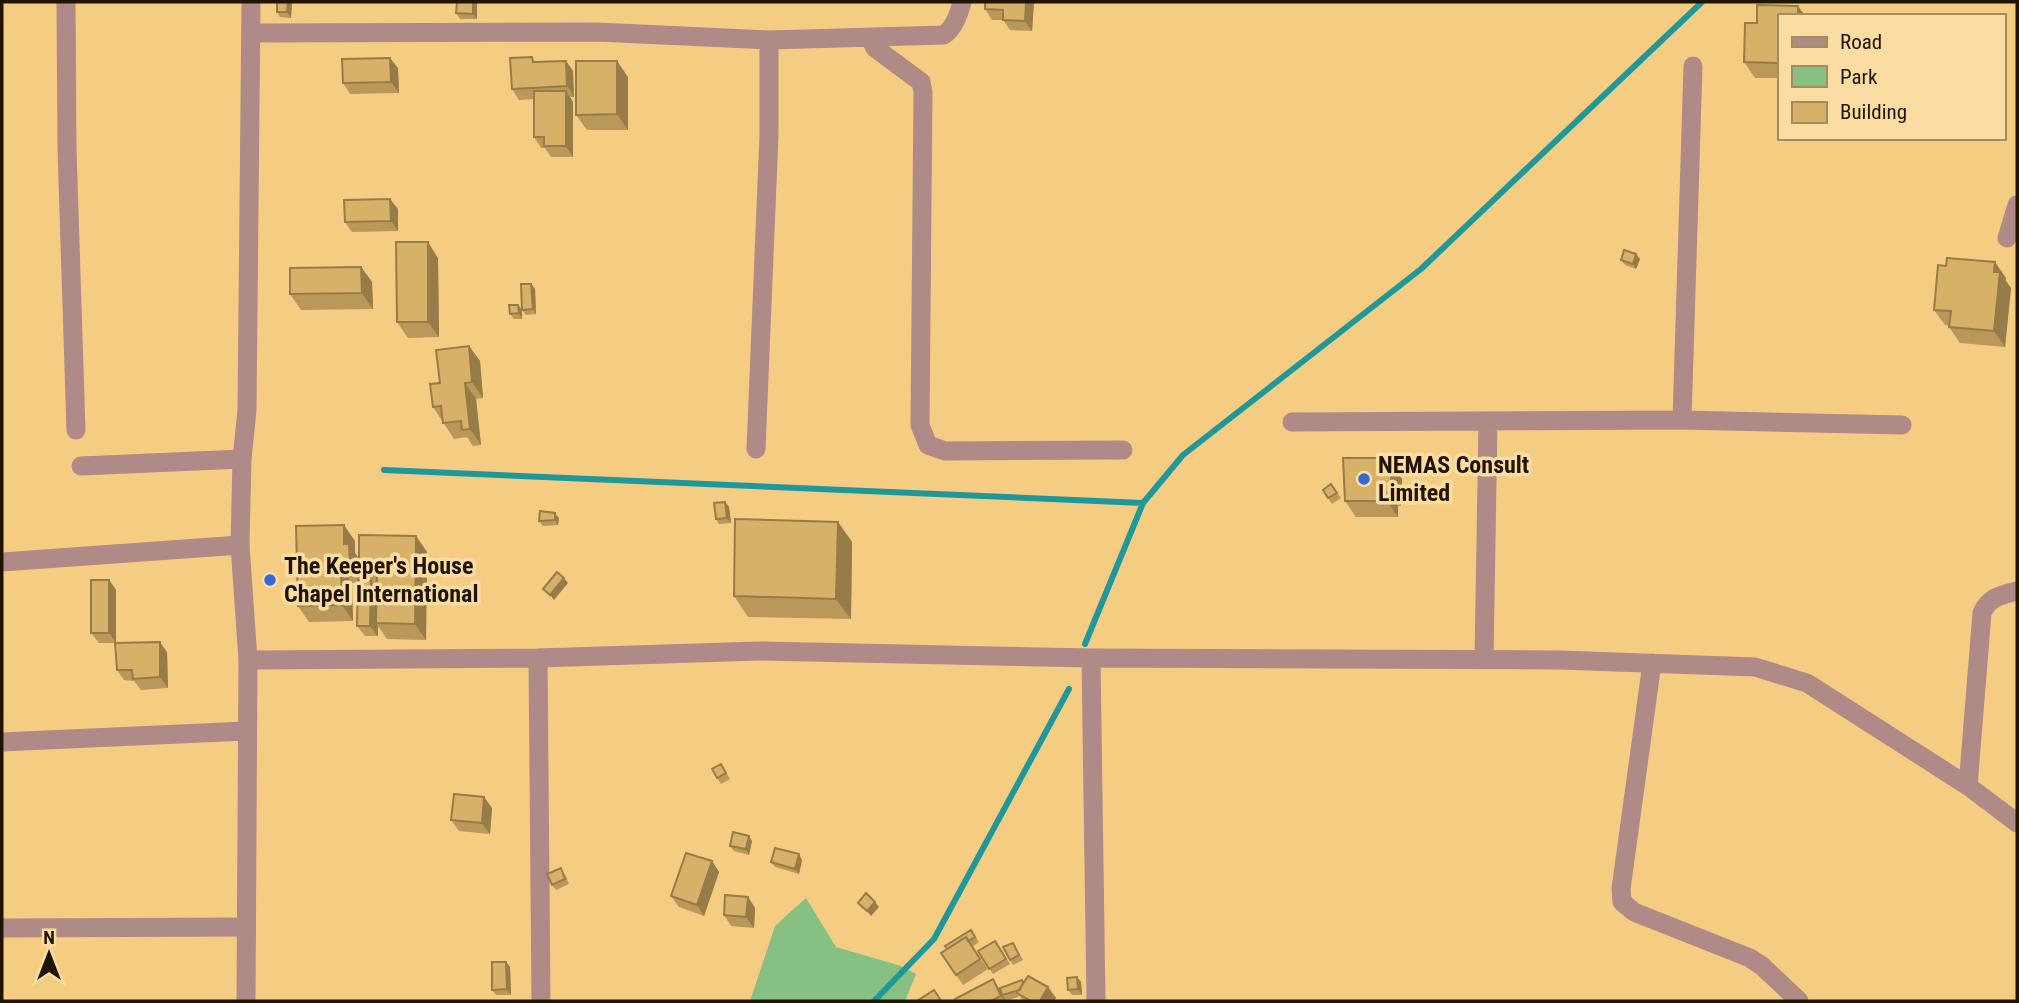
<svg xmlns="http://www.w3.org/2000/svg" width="2019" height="1003" font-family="'Roboto Condensed',sans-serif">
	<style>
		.green { fill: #87c083 }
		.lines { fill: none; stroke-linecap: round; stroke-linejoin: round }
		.stream { stroke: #20989b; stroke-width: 6 }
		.minor { stroke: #af8a87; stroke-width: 19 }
		.tertiary { stroke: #af8a87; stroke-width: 19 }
		.wall { fill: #b99859; fill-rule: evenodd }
		.shaded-wall { fill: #967c48 }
		.building { fill: #d7b167; stroke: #967c48; stroke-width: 2 }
		.poi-dot { fill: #3368d7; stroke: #fbdca2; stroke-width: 2.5 }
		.labels { text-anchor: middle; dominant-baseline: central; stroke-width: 7; stroke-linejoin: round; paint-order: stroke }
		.poi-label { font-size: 24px; font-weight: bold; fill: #1f1400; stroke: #fbdca2; text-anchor: start }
	</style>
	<rect width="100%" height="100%" fill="#f4cd83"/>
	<!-- green -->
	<path class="green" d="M806,898L836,947L901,966L916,974L905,1001H750L775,926Z"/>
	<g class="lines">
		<!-- stream -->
		<path class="stream" d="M384,470L1143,503
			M1085,644L1143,503L1183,455L1421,269L1702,2
			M874,1001L934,939L1069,689"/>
		<!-- minor -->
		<path class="minor" d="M66,2L67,149L76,430
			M251,33L597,32L769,40L944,35C954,28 959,14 962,2
			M870,38L875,48L921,82L923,92L920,425L928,445L945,451L1123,450
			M2007,238L2017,205
			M1682,420L1693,66
			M1292,422L1682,420L1902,425
			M756,449L769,135V40
			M81,466L242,459
			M2,562L240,545
			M538,658L541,1001
			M1091,658L1096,1001
			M248,660L538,658L759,651L1091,658L1560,660L1755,667L1807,683L1968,786L2017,823
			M1484,660L1488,422
			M1652,663L1621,889L1622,902L1634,912L1750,958L1762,966L1799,1001
			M2,742L246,731
			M1968,786L1982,613C1989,597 2001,595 2017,591
			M2,928L246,927"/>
		<!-- tertiary -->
		<path class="tertiary" d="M246,1001L248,660L240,545L242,459L247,410L251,2"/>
	</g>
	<!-- wall -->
	<path class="wall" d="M277,2H292L291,18L280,17L277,12Z
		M457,2H477V19H460L456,13Z
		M985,2H1034L1032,31L1010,30L1003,20H992L985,9Z
		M1779,16V78H1755L1744,62L1757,23Z
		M566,61L573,71L574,97H570L573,102V157H551L545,148H541L534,137V99L519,100L512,89L536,62Z
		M398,68L399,93L350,94L343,83Z
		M628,77V130H587L576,115Z
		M398,209V231L352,232L345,222Z
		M1636,254L1640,259L1636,269L1625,265L1621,260Z
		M438,258L439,337L408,338L397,322Z
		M361,267L372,282L373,309L301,310L290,294Z
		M2006,278V281L2011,288L2005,347L1960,343L1949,327L1950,326L1945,325L1934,310Z
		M531,284L535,289L536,314L526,315L522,310Z
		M518,305L522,310V319H514L510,314Z
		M469,346L480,361L483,398L476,399L481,445L473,446L467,437L454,439L433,407L440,383Z
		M1383,463L1402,479V497H1401V506H1398V517H1356L1345,501Z
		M1331,484L1341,498L1332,504L1323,490Z
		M725,502L729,507L731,523L719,524L716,519Z
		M559,518L558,525L543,526L539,521Z
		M838,522L852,542L851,619L748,617L734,596Z
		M416,536L427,552L426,640L387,639L378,626V636H365L357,626L358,583H352L353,621L309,622L298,606L355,541V553L359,558ZM360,570L368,581H360Z
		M109,580L116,590V643L167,652L168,688L141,690L134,681L124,680L117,670L115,643H99L91,633Z
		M721,764L730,779L721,784L717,778Z
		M492,808L490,834L459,831L451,820Z
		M752,841L749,855L734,851L730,846Z
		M802,860L799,874L775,867L771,862Z
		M712,861L719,872L704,916L679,907L671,896Z
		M565,874L569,884L556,890L552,885Z
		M748,897L755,908L754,928L731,926L724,915Z
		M971,930L979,942L972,947L988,969L963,985L941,953Z
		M995,941L1010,964L993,974L978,951Z
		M1013,943L1023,960L1013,965L1010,960Z
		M506,962L510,967L511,995H496L492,990Z
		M1077,977L1081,982L1082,995H1072L1068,990Z
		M1022,980L1024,982L1048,987L1056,998L1054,1001H1023L1020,996L1006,1001L1004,998L1006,1001H956L1001,993Z"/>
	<!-- shaded-wall -->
	<path class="shaded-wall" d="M288,2H292L291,18L287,12Z
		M473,2H477V19L473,14Z
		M1026,2H1034L1032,31L1025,21Z
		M1798,6L1805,16H1798Z
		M390,58L398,68L399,93L391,82Z
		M566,61L573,71L574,97L567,86Z
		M617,61L628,77V130L617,114Z
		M566,91L573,102V157L566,146Z
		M390,199L398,209V231L391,221Z
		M428,242L438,258L439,337L428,322Z
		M1636,254L1640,259L1636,269L1633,264Z
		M1995,262L2006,278V281L2011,288L2005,347L1994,331V272Z
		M361,267L372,282L373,309L362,293Z
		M531,284L535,289L536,314L533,309Z
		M518,305L522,310V319L519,313Z
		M469,346L480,361L483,398L472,382Z
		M465,383L476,399L481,445L470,429Z
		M1391,463L1402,479V497L1391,481Z
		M1390,481L1401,497V506L1390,491Z
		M1387,491L1398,506V517L1387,501Z
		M725,502L729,507L731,523L727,518Z
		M555,513L559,518L558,525L555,520Z
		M838,522L852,542L851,619L836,599Z
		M344,525L355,541V553L360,560L359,568L360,570L361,583L350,568L344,544Z
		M416,536L427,552L426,640L415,624Z
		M341,568L352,583L353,621L342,605Z
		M564,578L568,583L554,600L550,595Z
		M109,580L116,590V643L109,633Z
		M371,581L378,591L376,623L378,626V636L370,626Z
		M160,642L167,652L168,688L160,677Z
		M484,797L492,808L490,834L482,823Z
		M749,836L752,841L749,855L746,849Z
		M799,854L802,860L799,874L795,869Z
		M712,861L719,872L704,916L697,905Z
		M748,897L755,908L754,928L746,917Z
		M875,902L879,907L871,916L867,911Z
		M506,962L510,967L511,995L507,989Z
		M1077,977L1081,982L1082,995L1078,989Z
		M993,979L1000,990L1006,1001L1001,996Z
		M1048,987L1056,998L1054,1001H1040Z"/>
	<!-- building -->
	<path class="building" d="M277,2H288L287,12H277Z
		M457,2H473V14L456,13Z
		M985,2H1026L1025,21L1003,20V10L985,9Z
		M1757,5L1798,6V16H1779V63L1744,62L1745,23H1757Z
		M532,57L533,62L566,61L567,86L512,89L510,58Z
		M390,58L391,82L343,83L342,59Z
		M576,61H617V114L576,115Z
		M534,91H566V146H544V137H534Z
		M390,199L391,221L345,222L344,200Z
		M396,242H428V322H397Z
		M1624,250L1636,254L1633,264L1621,260Z
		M1947,258L1995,262L1994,272H2000L1994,331L1949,327L1951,311L1934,310L1938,265L1946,266Z
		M361,267L362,293L290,294V268Z
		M521,284H531L533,309L522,310Z
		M509,305H518L519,313L510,314Z
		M469,346L472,382L465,383L470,429L462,430L461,421L443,423L441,406L433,407L430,384L440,383L436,350Z
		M1343,458H1379V463H1391V481H1390V491H1387V501H1345Z
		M1331,484L1337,493L1328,498L1323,490Z
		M725,502L727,518L716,519L714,503Z
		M540,511L555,513V520L539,521Z
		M735,519L838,522L836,599L734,596Z
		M344,525V544H349L350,568H341L342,605L298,606L296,526Z
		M359,535L416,536L415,624L376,623L377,568H359Z
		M557,572L564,578L550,595L543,589Z
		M91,580H109V633H91Z
		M358,580L371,581L370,626H357Z
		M160,642V677L133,679L132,670H117L115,643Z
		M721,764L726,773L717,778L712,769Z
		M454,794L484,797L482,823L451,820Z
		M733,832L749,836L746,849L730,846Z
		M775,848L799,854L795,869L771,862Z
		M686,853L712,861L697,905L671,896Z
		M561,868L565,879L552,885L547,874Z
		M866,893L875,902L867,911L858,903Z
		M725,895L748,897L746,917L724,915Z
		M971,930L975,937L968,941L966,937L947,949L945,946Z
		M966,937L980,959L956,975L941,953Z
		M995,941L1006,959L989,969L978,951Z
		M1013,943L1019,955L1010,960L1003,947Z
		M492,962H506L507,989L492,990Z
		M1028,976L1048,987L1040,1001H1031L1017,993Z
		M1077,977L1078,989L1068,990L1067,978Z
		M993,979L1001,996L991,1001H956L955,999Z
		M1022,980L1023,983L1020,990L1002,995L1000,988Z
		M934,990L940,999L937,1001H917Z"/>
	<!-- markers -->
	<g class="poi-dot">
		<circle cx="1364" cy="479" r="7"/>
		<circle cx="270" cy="580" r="7"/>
	</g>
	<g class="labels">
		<!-- poi labels -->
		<g class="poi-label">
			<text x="1378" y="465">NEMAS Consult<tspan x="1378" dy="28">Limited</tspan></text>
			<text x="284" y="566">The Keeper's House<tspan x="284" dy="28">Chapel International</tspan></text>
		</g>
	</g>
	<!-- border -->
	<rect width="2019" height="1003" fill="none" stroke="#1f1400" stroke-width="7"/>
	<!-- legend -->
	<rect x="1778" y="14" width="228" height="126" fill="#fbdca2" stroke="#a38c61" stroke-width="2"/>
	<rect x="1792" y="37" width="35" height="10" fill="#af8a87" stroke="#a38c61" stroke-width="2"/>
	<text x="1840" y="49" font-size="21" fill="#1f1400">Road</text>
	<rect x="1792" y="66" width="35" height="21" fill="#87c083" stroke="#a38c61" stroke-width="2"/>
	<text x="1840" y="84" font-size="21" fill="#1f1400">Park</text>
	<rect x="1792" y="102" width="35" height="21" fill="#d7b167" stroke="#a38c61" stroke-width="2"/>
	<text x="1840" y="119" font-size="21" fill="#1f1400">Building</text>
	<!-- north arrow -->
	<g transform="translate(49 954)" stroke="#fbdca2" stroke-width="5" paint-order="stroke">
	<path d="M0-5L12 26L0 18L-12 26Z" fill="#1f1400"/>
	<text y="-10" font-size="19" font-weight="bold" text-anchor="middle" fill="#1f1400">N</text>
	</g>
</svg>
